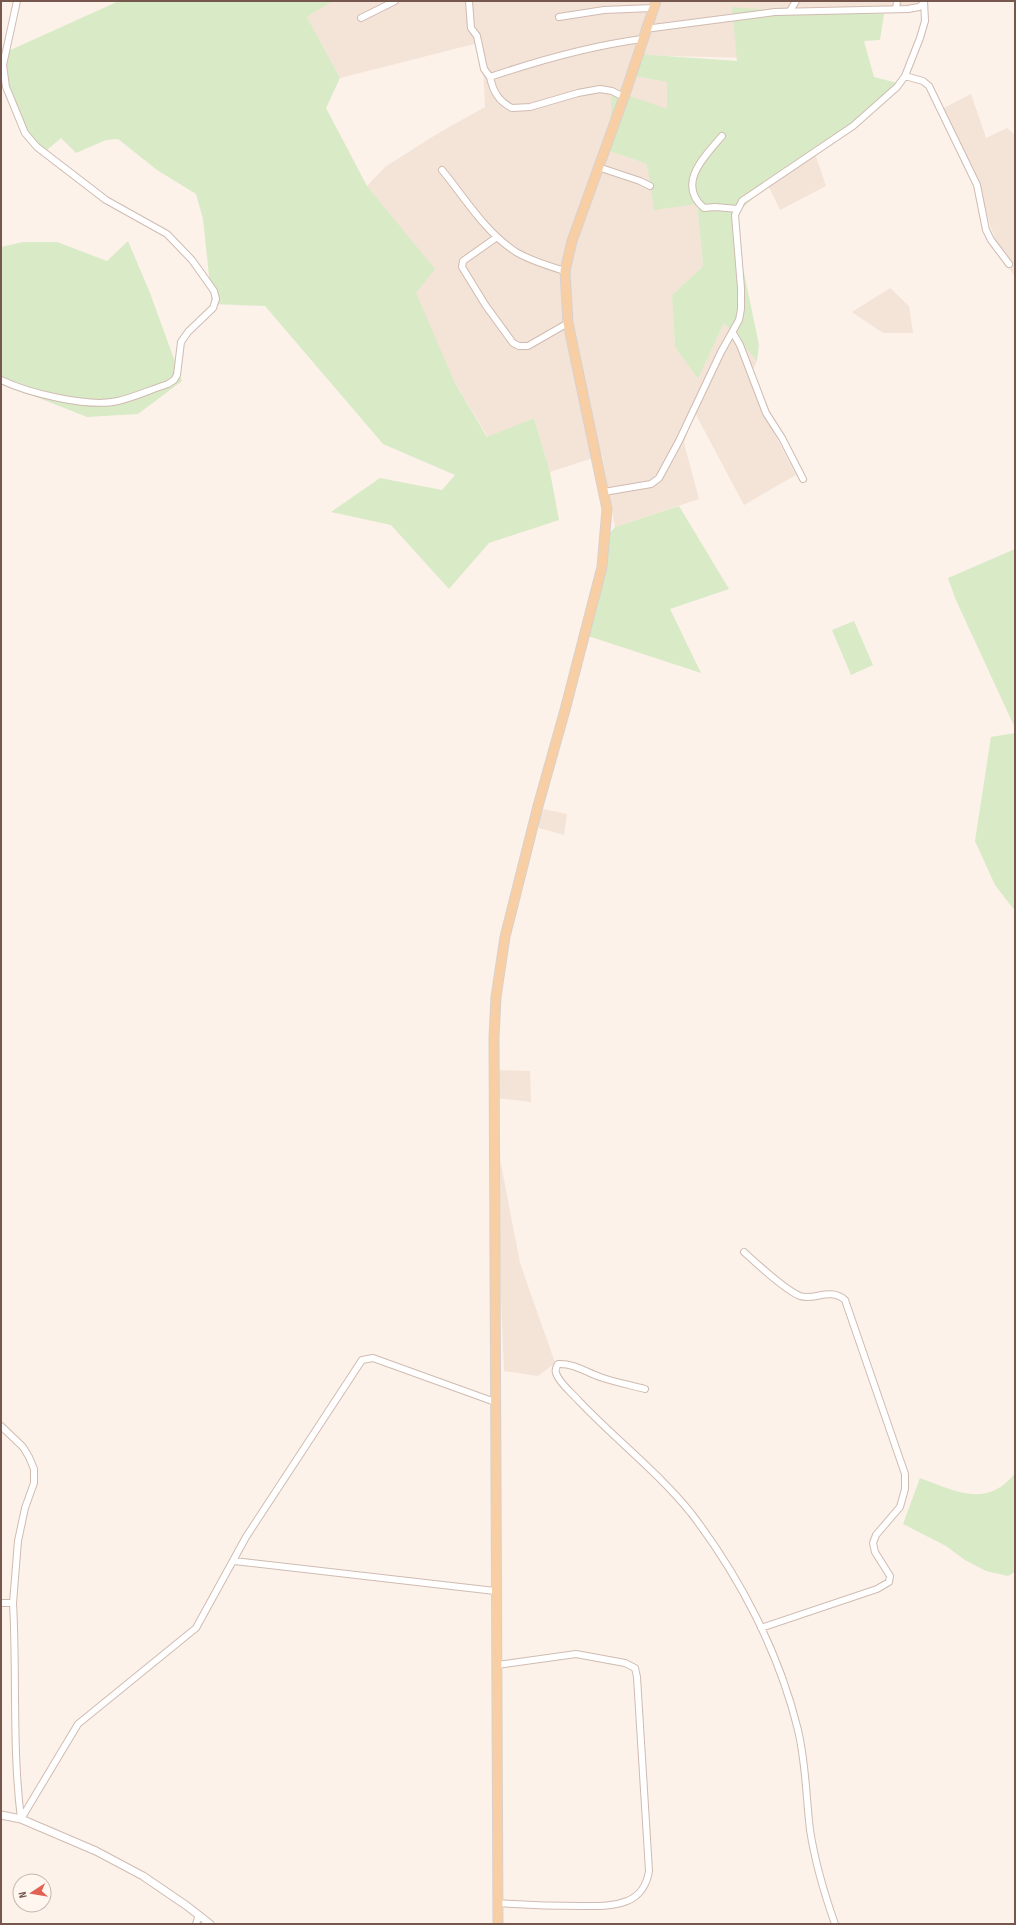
<svg xmlns="http://www.w3.org/2000/svg" width="1016" height="1925" font-family="'Sofia Sans Condensed',sans-serif">
	<style>
		.residential { fill: #f4e3d7 }
		.green { fill: #d9eac7 }
		.lines { fill: none; stroke-linecap: round; stroke-linejoin: round }
		.minor-casing { stroke: #d0bbb1; stroke-width: 8 }
		.tertiary-casing { stroke: #d0bbb1; stroke-width: 9 }
		.primary-casing { stroke: #d9d0cd; stroke-width: 11 }
		.minor { stroke: #fff; stroke-width: 6 }
		.tertiary { stroke: #fff; stroke-width: 7 }
		.primary { stroke: #f8cfa4; stroke-width: 9 }
	</style>
	<rect width="100%" height="100%" fill="#fcf2e9"/>
	<!-- residential -->
	<path class="residential" d="M333,1H922L920,9L885,13L823,14L746,58L637,55L633,76L667,82L668,115L609,151L647,164L697,204L703,266L672,295L675,347L698,379L724,323L757,361L750,377L758,403L796,475L744,505L694,411L684,443L699,499L615,527L602,455L550,472L534,418L488,437L455,383L415,293L434,269L367,186L385,167L437,134L485,107L482,42L340,78L307,17Z
		M971,94L986,138L1007,128L1015,135V277L1004,260L991,228L981,194L942,109Z
		M815,154L826,186L780,210L768,185Z
		M890,288L909,306L913,333H883L852,312Z
		M538,808L567,814L564,835L539,828Z
		M497,1070L530,1071L531,1102L496,1098Z
		M494,1128L520,1263L555,1363L538,1376L504,1371Z"/>
	<!-- green -->
	<path class="green" d="M119,1H333L307,17L340,78L326,108L367,186L435,269L416,293L455,383L487,437L534,418L550,472L559,520L489,543L449,589L391,525L331,512L380,478L442,490L455,475L383,444L265,306L212,304L203,219L196,194L157,170L118,139L106,140L76,153L61,138L41,155L13,113L2,83L6,52Z
		M732,7L823,14H884L880,40L864,41L874,77L901,84L815,154L768,185L739,211L735,221L737,239L759,345L757,361L724,323L698,379L675,347L672,295L703,266L697,204L654,210L647,164L609,151L612,90L667,109V82L633,76L637,54L737,61Z
		M128,241L150,293L182,381L138,414L87,417L1,383V247L23,242H57L107,261Z
		M679,506L729,589L670,609L701,673L585,635L608,535L615,527Z
		M1015,549V728L955,598L948,578Z
		M854,621L873,665L851,675L832,630Z
		M1015,733V911L995,885L975,841L991,737Z
		M1015,1473V1572L1008,1576L986,1571L965,1560L946,1546L903,1524L920,1478C955,1491 987,1509 1015,1473Z"/>
	<g class="lines">
		<!-- minor casing -->
		<g class="minor-casing">
			<path id="minor" d="M469,1L471,28L477,36L484,69L490,77C540,60 590,46 642,39
				M896,9L897,1
				M790,11L796,1
				M559,17L604,10L653,8
				M361,18L395,1
				M645,29L775,12L908,9L919,7L924,3
				M905,76L923,81L929,86L977,185L986,230L991,240L1009,264
				M490,77C493,91 498,101 512,108L530,107L578,93L600,89L612,91L624,97
				M722,136C704,157 676,184 704,208L715,207L738,209
				M598,167L640,181L650,186
				M442,170C465,198 485,232 516,252C531,261 549,266 565,271
				M497,237L463,261L462,267L486,306L513,343L519,346H528L568,323
				M733,333L740,345L766,413L782,438L803,479
				M1,380C28,393 89,408 118,401C135,397 152,389 168,384L174,380L177,375L181,342L188,332L213,308L216,299L214,291L192,260L167,234L106,200L37,147L25,133L6,87L3,65L17,1
				M604,492L651,484L659,478L679,441L721,352L739,320L741,309V288L735,215L742,201L853,126L897,87L905,76L920,38L925,21L924,1
				M744,1252C756,1263 785,1290 800,1296C814,1301 830,1287 845,1300L905,1474V1489L900,1507L876,1535L873,1543L875,1552L890,1576L889,1582L877,1589L761,1628
				M645,1389C630,1385 614,1382 600,1377C586,1372 573,1363 558,1364C556,1367 555,1370 556,1373C559,1383 572,1393 579,1401C615,1439 658,1472 691,1513C740,1577 779,1652 798,1730C806,1763 806,1797 810,1830C815,1862 824,1893 835,1924
				M1,1426L23,1447L29,1457L34,1469V1483L25,1508L18,1541L13,1603
				M234,1561L495,1591
				M1,1603H13C17,1675 12,1747 21,1819
				M497,1665L576,1654L625,1663L635,1668L637,1677L649,1871C647,1884 640,1896 627,1901C612,1907 596,1906 581,1906C553,1906 525,1905 497,1903
				M21,1819L78,1724L196,1628L246,1537L362,1360L373,1358L495,1402
				M196,1924L199,1915"/>
		</g>
		<!-- tertiary casing -->
		<g class="tertiary-casing">
			<path id="tertiary" d="M1,1815L21,1819L96,1851L143,1876L187,1906L210,1924"/>
		</g>
		<!-- primary casing -->
		<g class="primary-casing">
			<path id="primary" d="M498,1924L494,1037L496,997L505,937L538,806L565,710L602,567L607,509L568,323L565,271L572,241L624,97L656,1"/>
		</g>
		<!-- minor -->
		<use href="#minor" class="minor"/>
		<!-- tertiary -->
		<use href="#tertiary" class="tertiary"/>
		<!-- primary -->
		<use href="#primary" class="primary"/>
	</g>
	<!-- border -->
	<rect width="1016" height="1925" fill="none" stroke="#76574d" stroke-width="4"/>
	<!-- north arrow -->
	<g transform="translate(32 1893) rotate(258)"><circle r="19" fill="#fff7ef" stroke="#c8b7ae"/>
	<path d="M0-3L7 15L0 10L-7 15Z" fill="#e26152"/>
	<text y="-6" font-size="11" font-weight="bold" text-anchor="middle" fill="#76574d">N</text>
	</g>
</svg>
